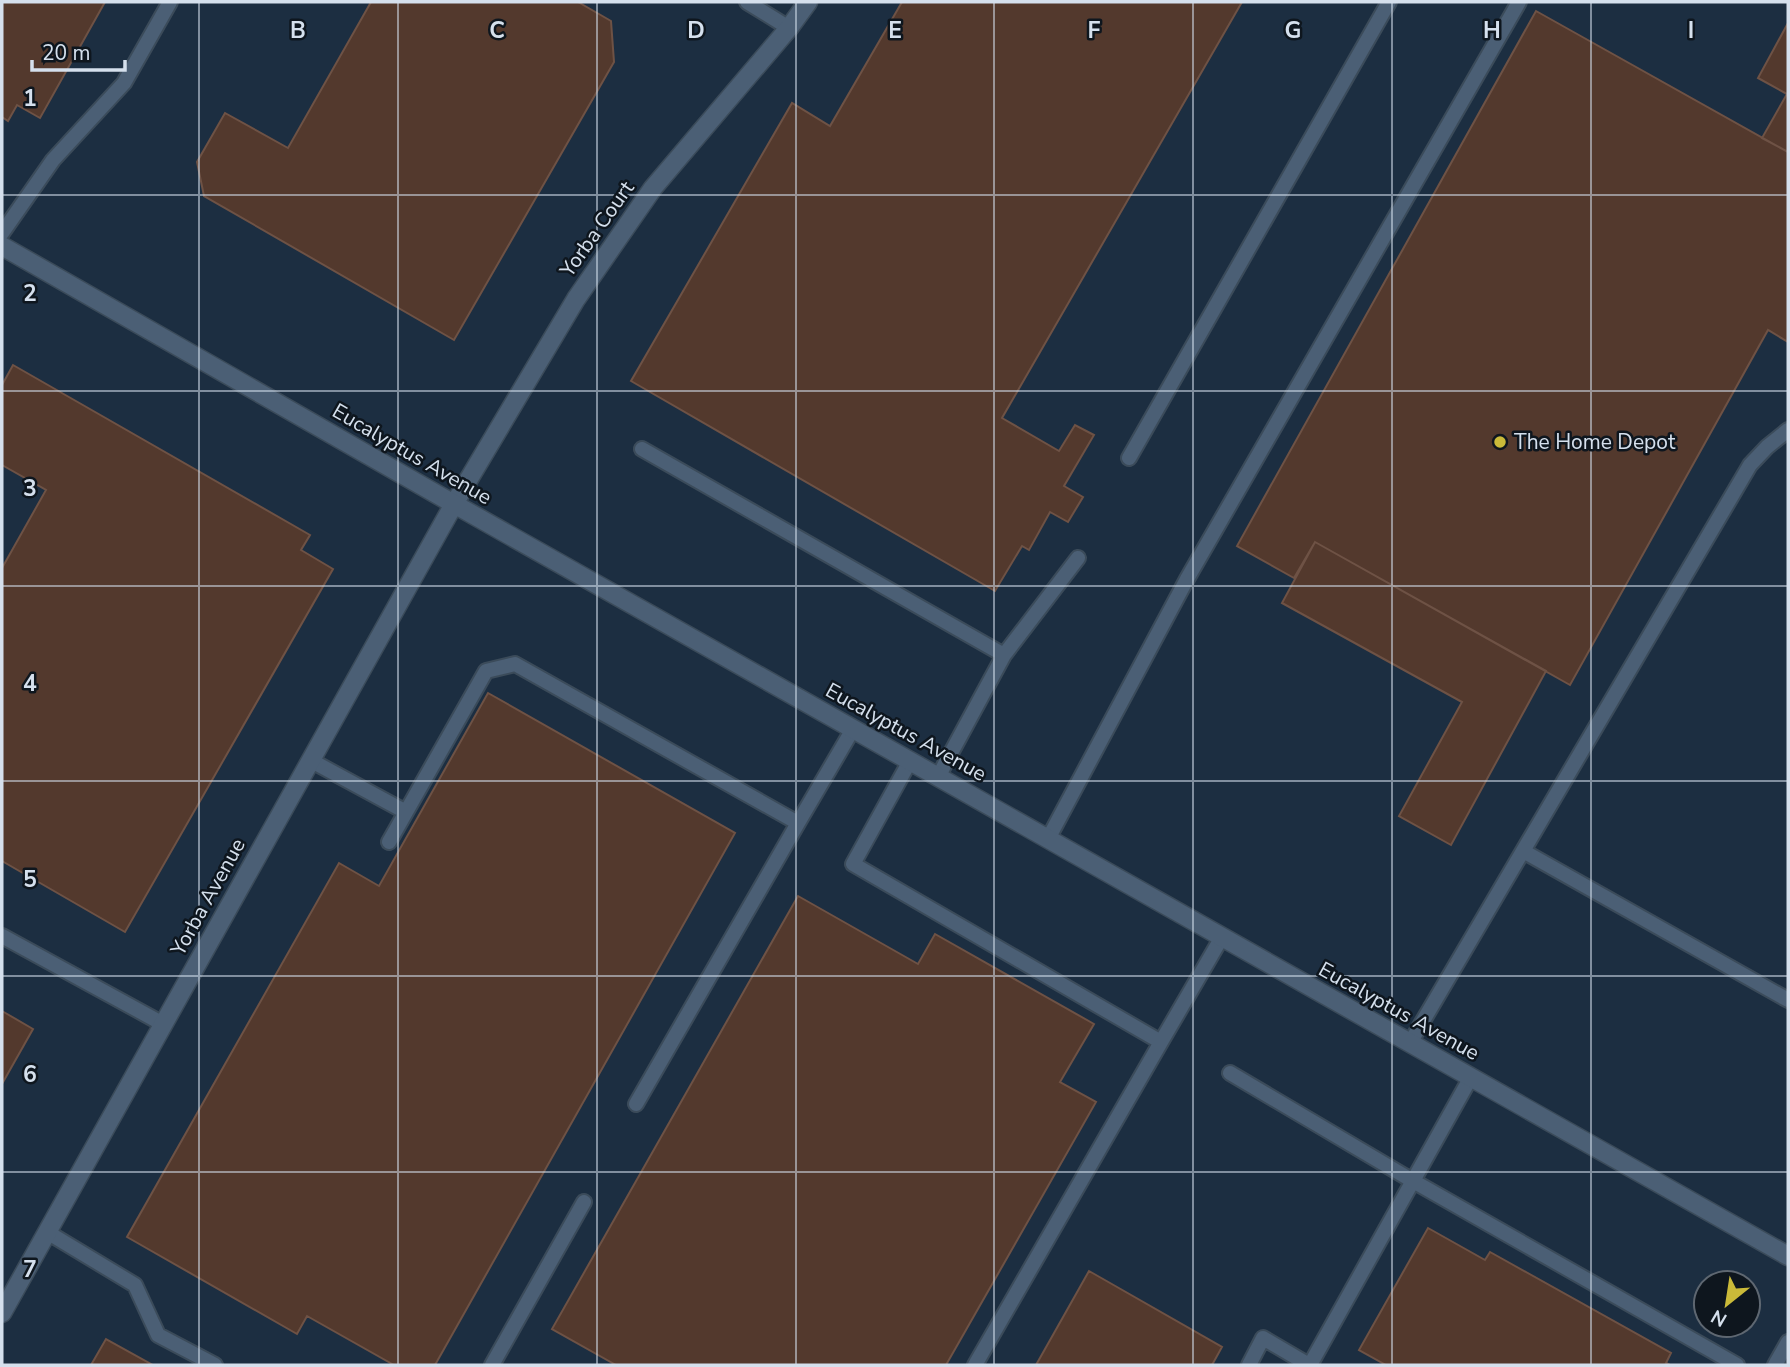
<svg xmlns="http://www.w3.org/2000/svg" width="1790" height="1367" font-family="'Nunito Sans',sans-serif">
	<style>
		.building { fill: #53392d; stroke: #6e5245; stroke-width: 2 }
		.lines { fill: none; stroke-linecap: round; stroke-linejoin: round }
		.service-casing { stroke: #3b4b5a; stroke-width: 18 }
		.minor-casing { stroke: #3b4b5a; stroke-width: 21 }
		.tertiary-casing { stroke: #3b4b5a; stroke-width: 21 }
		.service { stroke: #4b5f75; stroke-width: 14 }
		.minor { stroke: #4b5f75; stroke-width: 18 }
		.tertiary { stroke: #4b5f75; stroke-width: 18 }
		.grid { fill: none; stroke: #d5e0ed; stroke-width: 2; stroke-opacity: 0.55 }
		.poi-dot { fill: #caba39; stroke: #0e161e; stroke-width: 2.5 }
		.labels { text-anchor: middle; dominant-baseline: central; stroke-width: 5; stroke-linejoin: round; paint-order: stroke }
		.street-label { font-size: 21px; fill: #d5e0ed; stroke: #0e161e }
		.poi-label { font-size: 21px; fill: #d5e0ed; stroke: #0e161e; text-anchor: start }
		.grid-label { font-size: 23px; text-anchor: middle; font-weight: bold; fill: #d5e0ed; stroke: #0e161e; stroke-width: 5; stroke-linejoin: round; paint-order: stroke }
	</style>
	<rect width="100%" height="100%" fill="#1c2e41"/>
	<!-- building -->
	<path class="building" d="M2,2H105L40,118L17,105L8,121L2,117Z
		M371,2H578L611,21L614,62L454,340L204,196L197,162L225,113L288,148Z
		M902,2H1242L1002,418L1059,451L1075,425L1094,435L1064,486L1083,497L1068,522L1050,512L1029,550L1022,546L995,591L631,381L792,103L830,126Z
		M1536,11L1788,152V342L1768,330L1570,685L1315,542L1294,578L1237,546Z
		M1788,23V152L1762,138L1787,94L1758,78Z
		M13,365L310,535L301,550L333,569L125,932L2,861V568L46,490L2,465V385Z
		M1315,542L1546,671L1451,845L1399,816L1462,702L1282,603Z
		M488,693L735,833L435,1365H394L307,1316L297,1334L127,1237L339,863L379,886Z
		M798,896L918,964L935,934L1094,1024L1060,1082L1096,1102L946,1365H616L552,1329Z
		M2,1011L33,1029L2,1084Z
		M1428,1228L1485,1260L1490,1252L1671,1353L1666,1363L1670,1365H1386L1359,1350Z
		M1089,1271L1222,1347L1212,1365H1036Z
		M106,1339L153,1365H91Z"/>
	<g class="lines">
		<!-- service casing -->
		<g class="service-casing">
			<path id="service" d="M747,2L789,28
				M2,233L53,160L124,83L170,2
				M642,449L1004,655
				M1129,458L1389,2
				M310,760L406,812
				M910,761L853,864L1161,1042L1222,937
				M938,777L1004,655L1078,558
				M1048,839L1187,579L1519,2
				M389,842L486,671L515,664L798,823L853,729
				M1523,851L1788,1000
				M2,936L163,1024
				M1410,1043L1750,465L1767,447L1788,430
				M1230,1073L1413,1181L1737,1365
				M636,1104L798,823
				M47,1232L135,1285L158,1335L215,1365
				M492,1365L584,1202
				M975,1365L1161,1042
				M1249,1365L1263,1338L1309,1365
				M1310,1365L1471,1077
				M1775,1365L1788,1342"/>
		</g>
		<!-- minor casing -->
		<g class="minor-casing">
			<path id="minor" d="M454,504L576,299L653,188L789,28L808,2"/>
		</g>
		<!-- tertiary casing -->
		<g class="tertiary-casing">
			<path id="tertiary" d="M2,246L454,504L1788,1256
				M2,1313L454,504"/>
		</g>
		<!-- service -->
		<use href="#service" class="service"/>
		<!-- minor -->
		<use href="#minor" class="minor"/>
		<!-- tertiary -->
		<use href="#tertiary" class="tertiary"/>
	</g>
	<!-- grid -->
	<path class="grid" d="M199,2V1365M398,2V1365M597,2V1365M796,2V1365M994,2V1365M1193,2V1365M1392,2V1365M1591,2V1365M2,195H1788M2,391H1788M2,586H1788M2,781H1788M2,976H1788M2,1172H1788"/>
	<!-- markers -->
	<circle class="poi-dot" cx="1500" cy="442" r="7"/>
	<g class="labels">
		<!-- street labels -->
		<g class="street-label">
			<text transform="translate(597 229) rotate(-55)">Yorba Court</text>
			<text transform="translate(412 454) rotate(30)">Eucalyptus Avenue</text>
			<text transform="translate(906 732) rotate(29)">Eucalyptus Avenue</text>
			<text transform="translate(208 897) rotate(-61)">Yorba Avenue</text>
			<text transform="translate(1399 1011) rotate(29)">Eucalyptus Avenue</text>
		</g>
		<!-- poi labels -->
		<g class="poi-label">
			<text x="1514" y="442">The Home Depot</text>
		</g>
	</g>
	<g class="grid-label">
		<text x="298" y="38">B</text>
		<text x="497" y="38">C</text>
		<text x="696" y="38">D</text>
		<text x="895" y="38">E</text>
		<text x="1094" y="38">F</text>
		<text x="1293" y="38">G</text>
		<text x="1492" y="38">H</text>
		<text x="1691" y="38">I</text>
		<text x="30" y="106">1</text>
		<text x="30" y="301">2</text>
		<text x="30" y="496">3</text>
		<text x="30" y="691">4</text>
		<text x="30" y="887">5</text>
		<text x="30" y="1082">6</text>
		<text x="30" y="1277">7</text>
	</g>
	<!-- border -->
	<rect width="1790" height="1367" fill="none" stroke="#d5e0ed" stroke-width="7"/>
	<!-- north arrow -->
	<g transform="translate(1727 1304) rotate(210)"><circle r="33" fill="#0e161e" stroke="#5e6771" stroke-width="2"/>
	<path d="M0-5L12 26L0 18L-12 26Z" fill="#caba39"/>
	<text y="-10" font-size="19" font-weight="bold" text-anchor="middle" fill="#d5e0ed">N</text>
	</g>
	<!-- scale -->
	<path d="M32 60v10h93v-10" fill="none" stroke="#d5e0ed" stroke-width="3.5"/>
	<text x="42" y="60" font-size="21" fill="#d5e0ed" stroke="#0e161e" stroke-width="5" paint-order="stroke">20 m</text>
</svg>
